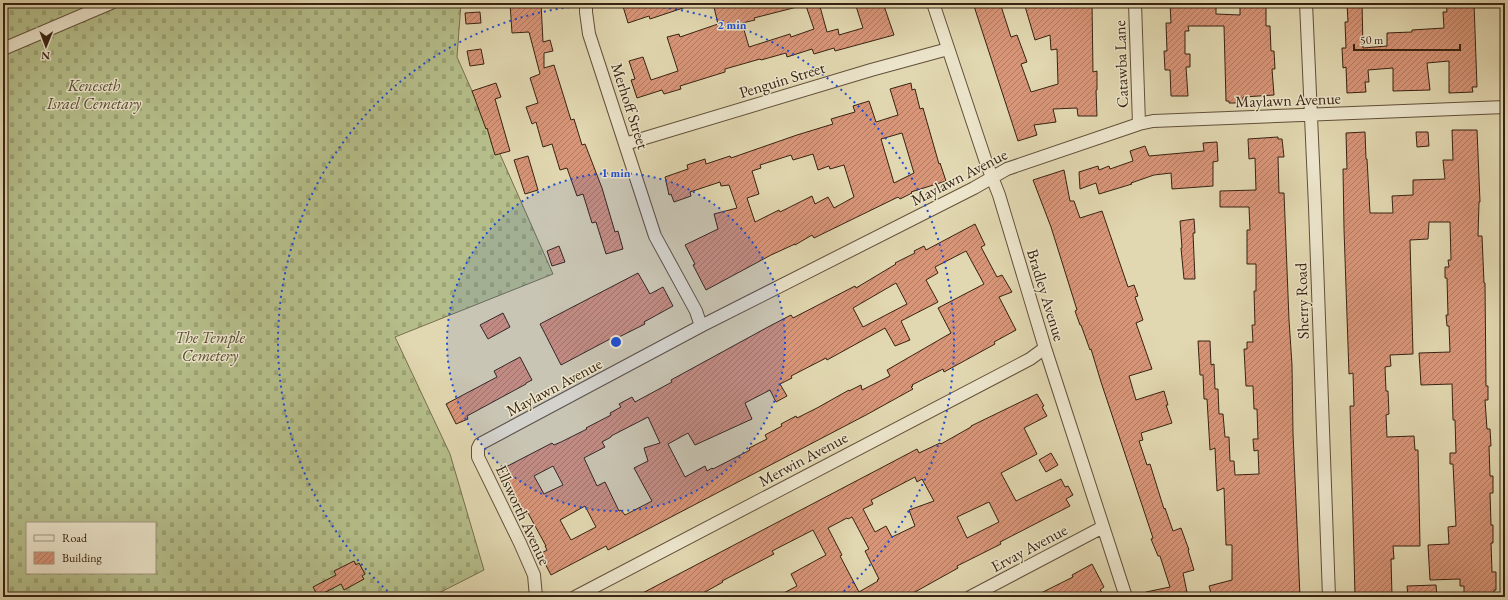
<svg xmlns="http://www.w3.org/2000/svg" width="1508" height="600" font-family="'EB Garamond',serif">
	<style>
		.cemetery { fill: url(#cemetery-stones); stroke: #76704e; fill-rule: evenodd }
		.building { fill: url(#building-hatch); stroke: #382311; fill-rule: evenodd }
		.lines { fill: none; stroke-linecap: round; stroke-linejoin: round }
		.minor-casing { stroke: #625039; stroke-width: 14 }
		.minor { stroke: #ece5cc; stroke-width: 12 }
		.ring { fill: none; stroke: #1d4ed8; stroke-width: 2; stroke-dasharray: 2 4 }
		.labels { text-anchor: middle; dominant-baseline: central; stroke-width: 3; stroke-linejoin: round; paint-order: stroke }
		.street-label { font-size: 16px; fill: #382311; stroke: #ece5cc }
		.park-label { font-size: 16px; font-style: italic; fill: #574a2f; stroke: #ece5cc }
		.centre { fill: #1d4ed8; stroke: #ece5cc; stroke-width: 2 }
		.ring-label { font-size: 12px; text-anchor: middle; font-weight: bold; fill: #1d4ed8; stroke: #ece5cc; stroke-width: 3; stroke-linejoin: round; paint-order: stroke }
	</style>
	<defs>
		<pattern id="cemetery-stones" width="16" height="16" patternUnits="userSpaceOnUse"><rect width="16" height="16" fill="#b5be8a"/><path d="M2 7V4a2 2 0 0 1 4 0v3zM10 15v-3a2 2 0 0 1 4 0v3z" fill="#9ca376"/></pattern>
		<pattern id="building-hatch" width="6" height="6" patternUnits="userSpaceOnUse"><rect width="6" height="6" fill="#d89578"/><path d="M-1 1l2-2M0 6l6-6M5 7l2-2" fill="none" stroke="#b07961"/></pattern>
	</defs>
	<rect width="100%" height="100%" fill="#e1d7b0"/>
	<filter id="stains"><feTurbulence type="fractalNoise" baseFrequency=".005" numOctaves="4"/><feColorMatrix values="0 0 0 0 .2 0 0 0 0 .09 0 0 0 0 .02 0 0 0 .5 -.17"/></filter>
	<radialGradient id="worn" r=".72"><stop offset=".6" stop-color="#630" stop-opacity="0"/><stop offset="1" stop-color="#630" stop-opacity=".3"/></radialGradient>
	<!-- cemetery -->
	<path class="cemetery" d="M3,3H461L457,57L553,274L395,337L450,454L484,570L431,597H3ZM27,523H155V573H27Z"/>
	<!-- building -->
	<path class="building" d="M510,3H541L543,42L550,40L553,51L544,53V68L554,65L571,120L574,119L582,145L585,144L602,188L615,232L618,231L623,249L606,254L596,222L592,223L583,194L577,196L567,168L560,170L552,144L543,147L536,122L532,124L526,107L538,103L530,78L540,74L529,32L512,33Z
		M622,3H638L640,7L652,3H689V6L650,19L649,16L628,23Z
		M713,3H797V7L754,18L755,20L742,23L749,47L790,34L791,37L814,29L805,3H819L827,32L838,29L839,35L863,28L855,3H883L894,35L835,51L834,48L814,54L812,49L787,57L786,53L761,60L760,59L725,69V72L680,86L681,89L664,94L662,90L637,98L631,80L635,79L629,61L643,57L651,80L678,71L667,37L679,34L680,37L718,24Z
		M973,3H1000L1011,37L1017,35L1027,62L1021,64L1031,92L1058,84L1057,49L1051,50L1050,35L1035,40L1024,3H1092L1093,72L1097,71V90H1096L1097,116H1078L1077,108L1053,109L1056,122L1034,125L1037,135L1018,141Z
		M1170,3H1216V14L1240,15V3H1266V26H1270L1271,51H1274L1275,69H1272L1274,95L1243,97V103H1229V101H1226L1224,26H1188L1189,31H1185V54H1190V67H1186L1188,96H1171L1170,70H1165L1164,51H1167L1166,23H1171Z
		M1347,3H1362L1363,48L1387,46V33L1412,32V30L1444,28L1443,12H1447L1446,3H1474L1477,87H1472L1473,92L1449,93V61L1427,63L1430,90L1393,91V68L1368,70L1369,82H1365L1366,92L1347,93L1346,67L1343,68L1342,48H1346L1345,22H1348Z
		M480,12L481,23L466,24L465,13Z
		M481,49L484,64L470,66L467,51Z
		M496,83L501,97L495,99L510,151L495,155L487,128L486,129L472,91Z
		M911,83L912,90L915,89L920,109L923,108L939,164L940,163L946,181L911,192L912,193L900,199L898,197L814,238L812,235L795,245V244L771,255L706,290L693,265L695,264L685,245L718,229L714,214L737,208L729,185L721,186L720,182L690,192L691,196L674,202L671,194L669,195L665,177L688,169L687,165L705,159L706,164L730,156L731,158L797,135L833,124L831,119L855,112L853,106L869,101L876,122L898,115L890,89ZM902,133L914,173L894,183L881,139ZM813,154L818,170L829,166L830,169L844,165L854,197L834,208L828,197L815,204L812,196L780,212L779,210L755,222L747,198L759,194L752,171L761,168L760,165L791,155L793,160Z
		M1452,130H1477L1480,202H1479L1478,236H1482L1484,283H1485L1486,386H1488V400H1485L1487,429H1490L1491,446H1489L1490,476H1493V493H1490L1491,525H1493V543H1491L1492,572H1496V590H1494V597H1464V586H1460V579L1430,580L1428,545L1449,544L1448,527L1456,526L1453,464H1450V453H1456L1455,420H1453L1452,384L1421,385L1419,353L1450,352L1449,326H1447L1446,315H1448L1447,278H1445V267H1449L1448,260H1451L1450,222H1429L1428,239L1410,240L1413,354L1390,355L1391,366L1385,367L1386,391H1388L1389,414L1386,415L1387,437L1414,436L1415,450H1418L1420,546H1393L1394,559H1391L1392,596L1355,595L1350,406H1354L1353,373L1349,374L1344,229L1343,169H1347L1346,133L1365,132L1366,159H1367L1370,213H1393L1392,196L1413,195V180L1445,179L1443,160H1453Z
		M1416,132H1428L1429,146L1417,147Z
		M1278,137V139H1282L1284,157H1278L1279,193H1284L1289,320L1292,365L1293,433L1300,597H1212L1209,586L1232,580V545H1226L1224,488L1217,491L1215,448L1210,450L1207,399H1204L1203,375H1200L1198,341H1210L1211,365L1214,364L1215,389H1218L1219,414H1223L1225,437H1229L1230,461H1234L1235,475L1259,474L1258,450L1254,451L1253,439H1258L1257,409H1254L1253,386H1246L1244,349H1247V342H1253L1252,325H1255L1254,291H1256V264H1247V230H1250L1249,207H1220V191L1256,190L1255,158L1249,159L1248,139Z
		M1217,142L1218,161L1213,162V186L1172,189L1171,173L1154,175L1131,183L1132,184L1099,194L1096,183L1080,189L1079,172L1098,166L1099,170L1109,166L1110,169L1133,161L1130,151L1145,146L1149,156L1204,151L1203,143Z
		M528,156L538,190L525,194L514,160Z
		M1064,170L1070,201H1074L1080,218L1102,211L1128,287L1134,285L1138,296L1135,297L1143,320L1136,323L1152,369L1129,376L1136,400L1164,391L1168,405H1166L1172,423L1141,433L1143,440L1139,441L1147,465L1150,464L1164,509L1165,508L1173,531L1181,528L1189,550H1188L1194,570L1183,573L1188,597H1146V592L1170,587L1160,556H1158L1151,539L1153,538L1101,382L1091,349L1090,350L1081,325H1080L1075,311L1077,310L1051,227L1033,180Z
		M1194,219L1195,233H1193L1195,279H1184L1181,248H1182L1180,221Z
		M975,224L985,245L981,247L997,277L1002,275L1012,292L999,297L1016,330L994,342L995,344L944,372L943,369L912,385L913,386L911,387L913,389L866,415L608,550L606,546L551,575L540,554L547,550L545,546H546L528,513L524,515L512,492L509,493L498,471L552,443L554,445L561,442L587,429L586,428L611,415L610,413L621,407L619,404L632,397L635,402L672,382L671,380L768,327L791,315L793,318L855,286L856,288L896,264L895,263L915,253L914,251L924,246L926,250ZM966,251L984,284L938,308L951,333L887,370L890,376L862,390L861,385L849,391V390L817,408L797,418L796,416L781,424L782,426L765,435L767,439L749,448L750,450L713,469L712,468L707,471L705,466L685,477L668,444L688,433L695,445L752,419L745,403L770,390L776,402L787,396L780,384L792,378L791,376L826,358L827,360L885,328L895,346L910,340L901,321L938,302L926,280L938,273L935,267ZM896,283L907,304L863,327L853,308ZM648,417L660,443L644,448L648,461L634,468L652,501L625,515L621,510L619,511L605,482L597,486L584,458L605,447L602,442L611,437V436ZM553,466L563,485L544,494L534,476ZM585,506L596,527L571,540L560,520Z
		M559,246L565,262L552,266L547,251Z
		M638,273L650,294L663,287L673,306L644,322L645,324L615,339L614,337L610,339L561,365L540,324Z
		M503,313L510,327L488,339L480,325Z
		M520,357L532,380L526,383V384L467,416L468,419L456,424L446,404L497,377L494,371Z
		M1037,394L1044,406L1042,407L1047,416L1024,428L1037,454L1001,473L1016,501L1061,479L1065,487L1068,486L1073,495L1066,499L1070,506L1000,542L1001,544L957,566L958,568L906,597H776L797,586L791,574L826,555L813,530L772,551L774,554L722,581L723,582L696,597H635L900,458L917,449L919,453L940,443L941,444L971,427V426ZM915,477L917,482L922,479L934,501L909,510L915,526L892,537L886,526L875,532L863,509L873,504L871,500L877,497ZM989,502L999,522L967,538L957,517ZM852,517L869,549L865,551L879,579L877,580L878,581L859,592L840,556L842,555L828,528L847,518L848,519Z
		M1051,453L1058,465L1046,472L1039,460Z
		M354,561L356,565L359,563L365,574L362,576L364,579L344,590L341,584L318,596L313,587L336,575L334,571Z
		M1092,564L1104,587L1100,590L1102,592L1093,597H1033L1073,577L1072,575Z
		M1436,585L1437,597H1408L1407,586Z"/>
	<g class="lines">
		<!-- minor casing -->
		<g class="minor-casing">
			<path id="minor" d="M586,3V12L589,34L655,236L696,311L701,326
				M933,3L986,162L999,195L1045,348L1126,597
				M1135,3L1139,124
				M1306,3L1315,207L1329,597
				M3,49L111,3
				M625,144L871,70L948,49
				M536,597L534,575L520,543L478,457V448L480,444L701,326L974,188L1007,169L1139,124L1153,121L1505,107
				M575,597L1030,359L1045,348
				M970,597L1103,527"/>
		</g>
		<!-- minor -->
		<use href="#minor" class="minor"/>
	</g>
	<!-- distance rings -->
	<circle cx="616" cy="342" r="169" fill="#1d4ed8" fill-opacity=".12"/>
	<g class="ring">
		<circle cx="616" cy="342" r="169"/>
		<path d="M392 595A338 338 0 1 1 840 595"/>
	</g>
	<g class="labels">
		<!-- street labels -->
		<g class="street-label">
			<text transform="translate(1121 64) rotate(-92)">Catawba Lane</text>
			<text transform="translate(782 80) rotate(-17)">Penguin Street</text>
			<text transform="translate(1288 100) rotate(-2)">Maylawn Avenue</text>
			<text transform="translate(630 106) rotate(72)">Merhoff Street</text>
			<text transform="translate(959 177) rotate(-27)">Maylawn Avenue</text>
			<text transform="translate(1046 295) rotate(73)">Bradley Avenue</text>
			<text transform="translate(1302 301) rotate(-92)">Sherry Road</text>
			<text transform="translate(554 387) rotate(-28)">Maylawn Avenue</text>
			<text transform="translate(803 459) rotate(-28)">Merwin Avenue</text>
			<text transform="translate(523 515) rotate(65)">Ellsworth Avenue</text>
			<text transform="translate(1029 548) rotate(-28)">Ervay Avenue</text>
		</g>
		<!-- park labels -->
		<g class="park-label">
			<text x="94" y="85">Keneseth<tspan x="94" dy="18">Israel Cemetary</tspan></text>
			<text x="210" y="337">The Temple<tspan x="210" dy="18">Cemetery</tspan></text>
		</g>
	</g>
	<circle cx="616" cy="342" r="6" class="centre"/>
	<g class="ring-label">
		<text x="732" y="29">2 min</text>
		<text x="616" y="177">1 min</text>
	</g>
	<!-- margin -->
	<rect width="1508" height="600" fill="none" stroke="#e1d7b0" stroke-width="16"/>
	<rect x="4" y="4" width="1500" height="592" fill="none" stroke="#382311" stroke-width="2"/>
	<rect x="8" y="8" width="1492" height="584" fill="none" stroke="#382311"/>
	<!-- legend -->
	<rect x="26" y="522" width="130" height="52" fill="#ece5cc" stroke="#a49781"/>
	<rect x="34" y="535" width="20" height="6" fill="#ece5cc" stroke="#a49781"/>
	<text x="62" y="542" font-size="12" fill="#382311">Road</text>
	<rect x="34" y="552" width="20" height="12" fill="url(#building-hatch)" stroke="#a49781"/>
	<text x="62" y="562" font-size="12" fill="#382311">Building</text>
	<!-- north arrow -->
	<g transform="translate(46 46) rotate(181)" stroke="#ece5cc" stroke-width="3" paint-order="stroke">
	<path d="M0-3L7 15L0 10L-7 15Z" fill="#382311"/>
	<text y="-6" font-size="11" font-weight="bold" text-anchor="middle" fill="#382311">N</text>
	</g>
	<!-- scale -->
	<path d="M1354 44v6h106v-6" fill="none" stroke="#382311" stroke-width="2"/>
	<text x="1360" y="44" font-size="12" fill="#382311" stroke="#ece5cc" stroke-width="3" paint-order="stroke">50 m</text>
	<rect width="100%" height="100%" filter="url(#stains)"/>
	<rect width="100%" height="100%" fill="url(#worn)"/>
</svg>
